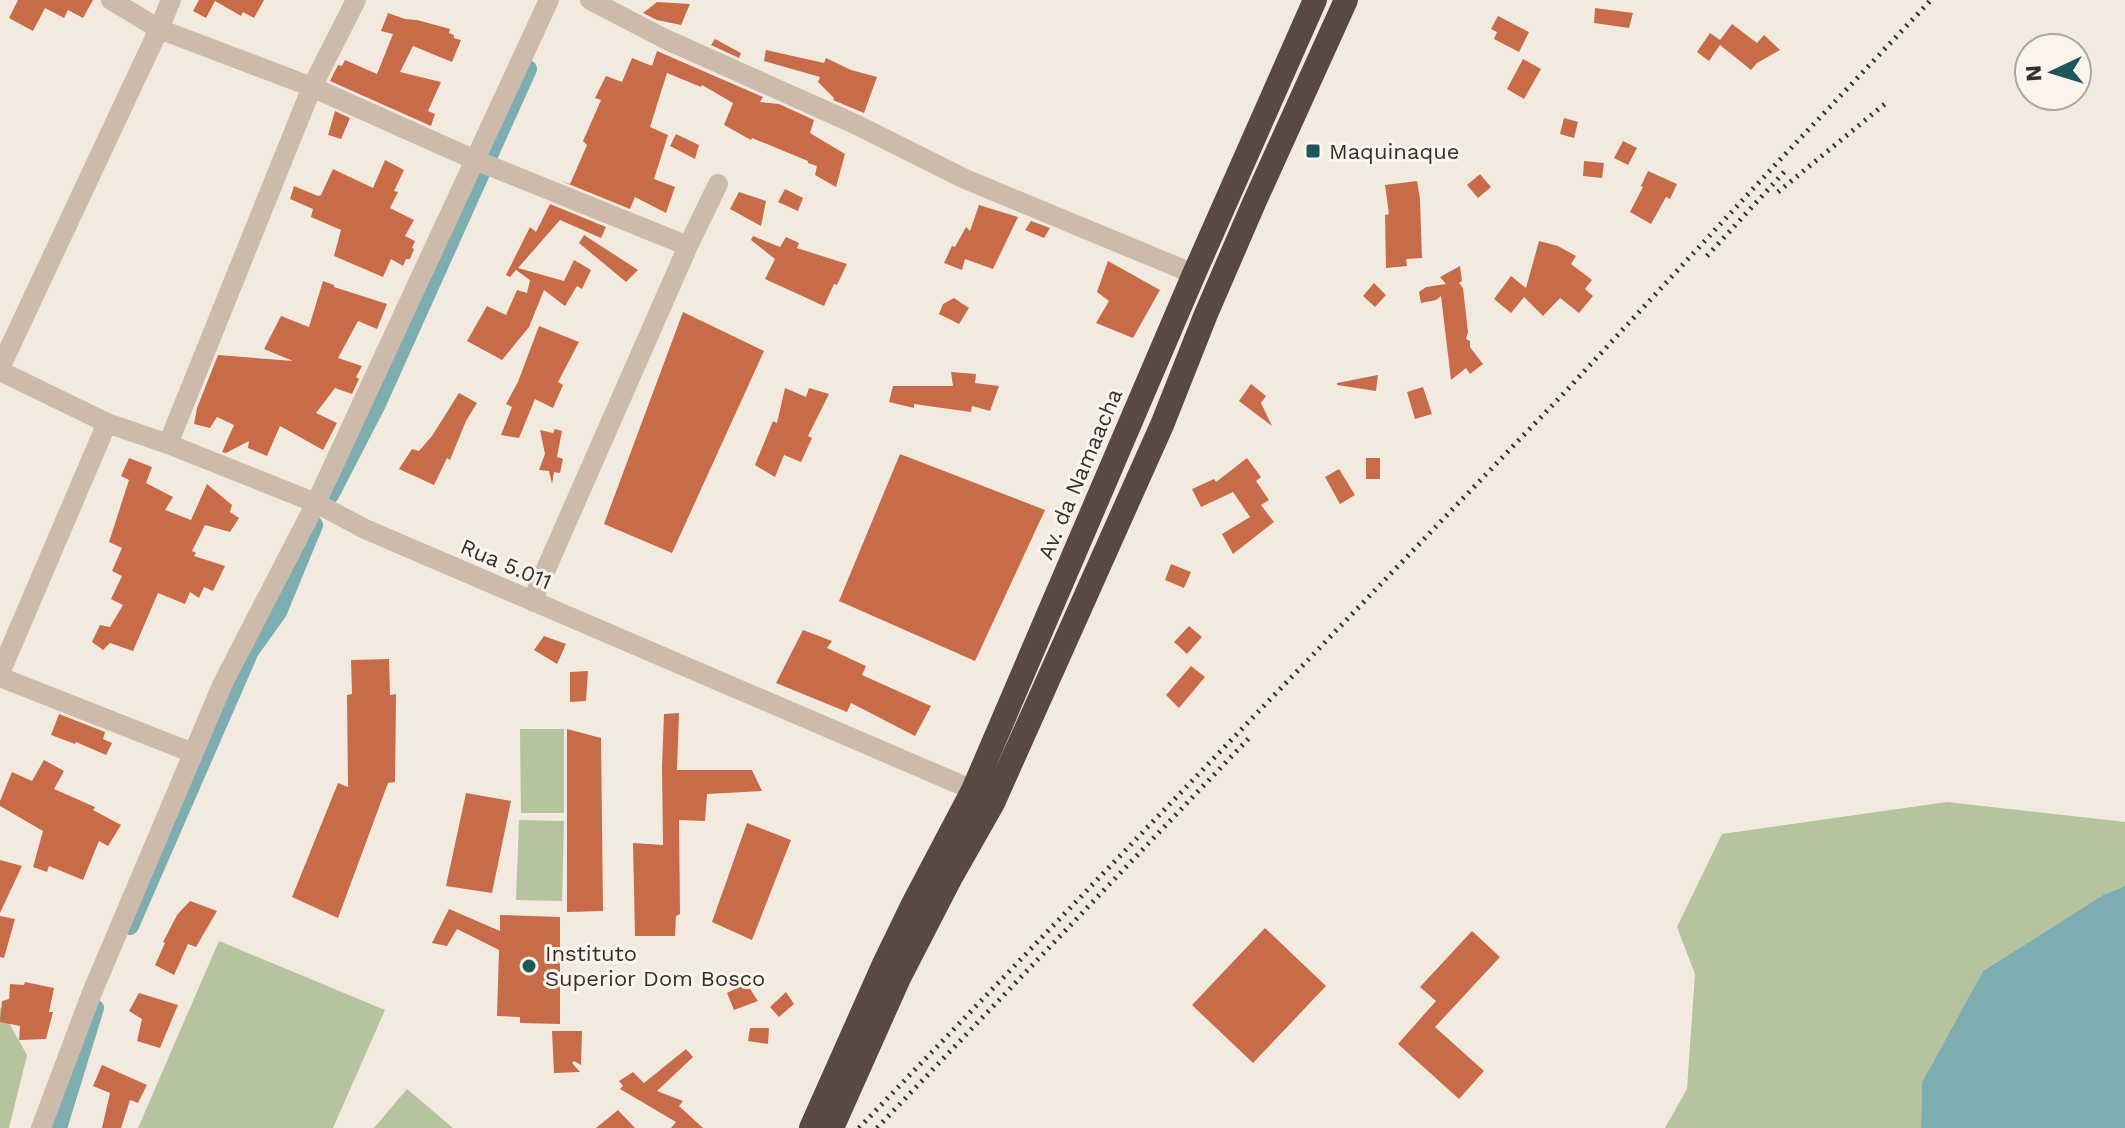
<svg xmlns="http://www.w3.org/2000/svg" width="2125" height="1128" font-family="'Work Sans',sans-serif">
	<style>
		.green { fill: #b5c39e }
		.water { fill: #7dadb1 }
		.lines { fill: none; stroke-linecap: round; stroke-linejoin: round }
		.canal { stroke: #7dadb1; stroke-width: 18 }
		.building { fill: #c76b49 }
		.street { stroke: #cba; stroke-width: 20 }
		.highway { stroke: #5a4941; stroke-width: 24 }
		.rail { stroke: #392f2a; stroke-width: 5; stroke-dasharray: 2 6; stroke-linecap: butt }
		.poi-dot { fill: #1e565c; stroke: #faf4ec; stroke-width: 3 }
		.labels { text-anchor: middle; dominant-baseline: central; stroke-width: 6; stroke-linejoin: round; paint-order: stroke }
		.poi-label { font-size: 22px; fill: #392f2a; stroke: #faf4ec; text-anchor: start }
		.street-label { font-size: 22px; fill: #392f2a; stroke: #faf4ec }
	</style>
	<rect width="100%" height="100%" fill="#f3eadf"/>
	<!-- green -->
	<path class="green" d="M520,729H564V813H521Z
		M1947,802L2125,822V886L2103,895L1983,971L1922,1082L1921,1128H1665L1687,1089L1695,974L1677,927L1722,834Z
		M519,820L564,821L562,901L516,900Z
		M219,941L385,1010L333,1128H138Z
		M0,1007L27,1055L9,1128H0Z
		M407,1089L453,1128H374Z"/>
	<!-- water -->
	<path class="water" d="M2125,886V1128H1921L1922,1082L1983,971L2103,895Z"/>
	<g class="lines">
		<!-- canal -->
		<path class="canal" d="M330,495L377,404L528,69
			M130,926L250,651L278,612L314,525
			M58,1128L95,1008"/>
	</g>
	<!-- building -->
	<path class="building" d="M18,0H93L83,18L68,10L64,18L45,8L33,31L9,18Z
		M199,0H264L254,18L243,12L241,16L215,1L206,18L193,11Z
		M657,2L690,4L681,25L657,20L643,13Z
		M1595,8L1633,13L1629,28L1594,23Z
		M388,13L405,19L417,20L450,29L449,33L454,35V38L461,40L452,62L413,46L400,72L441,82L428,111L435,114L431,126L330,81L338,65L342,66L345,60L377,74L393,34L381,31Z
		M1498,16L1529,32L1519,52L1494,39L1497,32L1491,29Z
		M1732,24L1757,43L1764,35L1780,50L1757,63L1751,70L1720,45L1709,61L1697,52L1710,33L1720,40Z
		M715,39L741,53L739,58L711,45Z
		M766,50L824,63L826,58L851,70L877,77L864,113L833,100L834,98L818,82L820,77L764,61Z
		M657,51L763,97L760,102L779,104L814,120L810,133L845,154L836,187L815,175L817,166L808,163V161L752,138L751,140L724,125L733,103L702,85L701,87L667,73L650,127L668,135L654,179L675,187L666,213L635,197L630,209L561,181L570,184L587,145L583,141L601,100L595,98L606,76L622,82L632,58L652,66Z
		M1523,59L1541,69L1524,99L1507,89Z
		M335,111L350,118L341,139L328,135Z
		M1564,118L1578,122L1574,138L1560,134Z
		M676,134L699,145L695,159L670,146Z
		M1623,141L1637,148L1628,165L1614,158Z
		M385,160L404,170L394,191L398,192L390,208L414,220L405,236L415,241L412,248L414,249L410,259H406L403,266L391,259L383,277L334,256L341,230L311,217L313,209L290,199L294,186L318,196L321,195L333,169L373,188Z
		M1584,161L1604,163L1602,178L1583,176Z
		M1648,171L1677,184L1670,199L1666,197L1651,224L1630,212L1643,187L1641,186Z
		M1480,174L1491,187L1478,198L1467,185Z
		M1417,181L1420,199L1422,258L1406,259L1407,266L1386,268L1385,215L1389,214L1385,185Z
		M785,189L803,198L798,211L778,202Z
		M739,192L766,201L761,226L730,209Z
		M550,204L606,227L601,238L560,220L518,268L564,281L574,260L591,270L582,289L577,286L565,306L544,290L529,327L502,360L467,341L487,306L506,315L517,290L527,293L530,280L516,270L510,277L506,275L530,227L536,232Z
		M979,205L1018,217L993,269L965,259L962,270L944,263L952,246L955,247L966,227L970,231Z
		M1031,221L1050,228L1044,238L1025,230Z
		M584,235L638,270L626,282L579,243Z
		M753,236L780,247L786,237L799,243L797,248L847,264L837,285L834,284L824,306L765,279L775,259L751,240Z
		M1539,241L1558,246L1576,256L1571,264L1592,280L1585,289L1593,296L1579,313L1560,298L1543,316L1524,297L1511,313L1494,299L1511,276L1526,288Z
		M1108,261L1160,290L1133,338L1096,323L1109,301L1097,292Z
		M1460,266L1462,281L1459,283L1463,288L1468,332L1466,339L1470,341V347L1483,364L1470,374L1466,368L1451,380L1441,296L1436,300L1421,303L1419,292L1426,287L1446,284L1440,277Z
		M323,281L334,285V287L387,304L377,329L358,321L338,358L362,366L356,377L359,379L352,394L335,388L316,413L337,423L323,450L280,426L267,456L248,448L249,441L226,453L222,452L234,425L217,417L210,428L194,424L197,408L218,355L293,361L264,349L281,316L309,327Z
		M1374,283L1386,295L1375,307L1363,296Z
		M954,298L969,308L959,324L939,314L943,304Z
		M683,312L764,351L672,553L604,524Z
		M539,326L579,342L558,382L563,385L553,408L535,399L519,438L501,435L512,407L506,404L518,382Z
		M951,372L976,374L975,383L999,386L990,411L972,406L971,412L914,404V408L889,402L893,386H953Z
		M1378,375L1376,391L1337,385V383Z
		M1251,384L1266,396L1261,403L1272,426L1239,401Z
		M1423,387L1432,414L1415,419L1407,392Z
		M785,388L806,397L809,388L829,394L808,436L812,438L801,462L784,455L775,477L755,465L773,421L777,423Z
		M459,393L477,403L466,421L450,460L447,458L434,485L399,469L412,449L419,451L432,436Z
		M555,429L562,431L557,457L563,459L560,473L554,472L552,484L549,471L539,470L545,454L540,430L553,433Z
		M900,454L1045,510L975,661L839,601Z
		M129,458L152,467L146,483L173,497L165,510L191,520L207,484L232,505L230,512L239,518L230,532L205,525L192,551L196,553L194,556L225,566L213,591L204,587L199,598L190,592L185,604L158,593L133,651L110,643L103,650L92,642L100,625L110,627L123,605L111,599L122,576L112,571L122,548L109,542L129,480L121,476Z
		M1247,458L1261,477L1256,481L1269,500L1261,505L1274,522L1233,554L1222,534L1250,517L1233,492L1201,507L1192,489L1214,479L1216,482Z
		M1366,458H1380V479H1366Z
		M1339,469L1355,495L1340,504L1325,477Z
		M1171,564L1191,572L1184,588L1165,580Z
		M1189,626L1202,637L1187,654L1174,642Z
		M803,630L832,641L827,648L866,666L862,675L931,706L915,736L851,703L847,712L776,683Z
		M544,636L566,644L557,664L534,650Z
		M389,659L390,695L396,694L395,782L388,783L338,918L292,897L338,783L348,787L347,695L352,694L351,660Z
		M1191,666L1205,677L1179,708L1166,695Z
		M588,671L586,701L570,702V672Z
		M679,713L677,770H752L762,791L707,794L705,821L679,820L680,914L676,916L675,936H635L633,843L663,845L662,766L664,714Z
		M59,714L105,732L103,739L112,743L106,755L76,742L75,744L51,735Z
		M567,729L601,738L603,911L567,912Z
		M44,760L64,771L54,789L95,807L93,810L121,825L108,846L99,841L83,880L49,866L47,872L33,867L43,831L0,806V801L12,772L32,781Z
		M466,793L511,801L492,893L446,886Z
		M747,823L791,840L752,940L712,922Z
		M0,860L22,866L0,913Z
		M190,901L217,911L196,947L188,944L174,975L155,965L165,943L163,942L177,915Z
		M449,909L500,931V915L560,917V1024L520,1023V1017L497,1016L499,950L457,929L447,946L432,943Z
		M0,916L15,919L4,958L0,957Z
		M1265,928L1326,986L1253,1063L1192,1005Z
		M1472,931L1500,957L1435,1027L1484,1071L1459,1099L1398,1044L1436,1001L1420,987Z
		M25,982L54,988L49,1012H53L46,1039L19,1040L20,1026L0,1022L2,1001L9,999L10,984L24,985Z
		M746,983L758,1001L734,1010L727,993Z
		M786,992L794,1004L779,1017L770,1007Z
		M139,993L178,1005L160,1048L137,1041L142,1019L129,1011Z
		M750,1028H769L768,1044L748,1041Z
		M552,1031H582L581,1065L574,1061L572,1063L580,1072L554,1073Z
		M686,1049L693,1057L657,1091L683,1101L679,1106L703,1128H671L676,1122L620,1089L623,1086L619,1081L633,1072L644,1083Z
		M102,1065L147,1085L138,1103L130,1100L121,1128H102L110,1093L93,1086Z
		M618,1110L635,1128H596Z"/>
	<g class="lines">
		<!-- street -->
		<path class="street" d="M111,0L159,29L312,87L475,160L688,246
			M590,0L665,39L855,124L965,179L1194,274
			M0,368L159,29L171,0
			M0,371L107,423L168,444L316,503L365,529L973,790L986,799
			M168,444L312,87L356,0
			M532,601L688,246L718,184
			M0,673L107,423
			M0,677L193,753
			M41,1128L91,995L223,683L316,503L549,0"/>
		<!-- highway -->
		<path class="highway" d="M811,1128L884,964L914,902L973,790L1194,274L1315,0
			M832,1128L899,978L951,877L993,803L1162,425L1206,314L1254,203L1346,0"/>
		<!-- rail -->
		<path class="rail" d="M1778,192L1886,103
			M1707,256L1786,170
			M859,1128L1566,391L1775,165L1931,0
			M877,1128L1250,737"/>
	</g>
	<!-- markers -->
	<g class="poi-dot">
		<rect x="1305" y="143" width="16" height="16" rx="4"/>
		<circle cx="529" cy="966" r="8"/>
	</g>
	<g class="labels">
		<!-- poi labels -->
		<g class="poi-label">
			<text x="1329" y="151">Maquinaque</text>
			<text x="545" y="953">Instituto<tspan x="545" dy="25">Superior Dom Bosco</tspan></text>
		</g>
		<!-- street labels -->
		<g class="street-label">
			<text transform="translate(1080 474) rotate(-67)">Av. da Namaacha</text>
			<text transform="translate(506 564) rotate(23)">Rua 5.011</text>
		</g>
	</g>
	<!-- north arrow -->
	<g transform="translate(2053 72) rotate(266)"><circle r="38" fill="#faf4ec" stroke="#ada59e" stroke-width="2"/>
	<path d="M0-6L14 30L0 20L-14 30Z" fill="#1e565c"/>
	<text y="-12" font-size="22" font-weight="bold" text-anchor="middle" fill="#392f2a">N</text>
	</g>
</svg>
